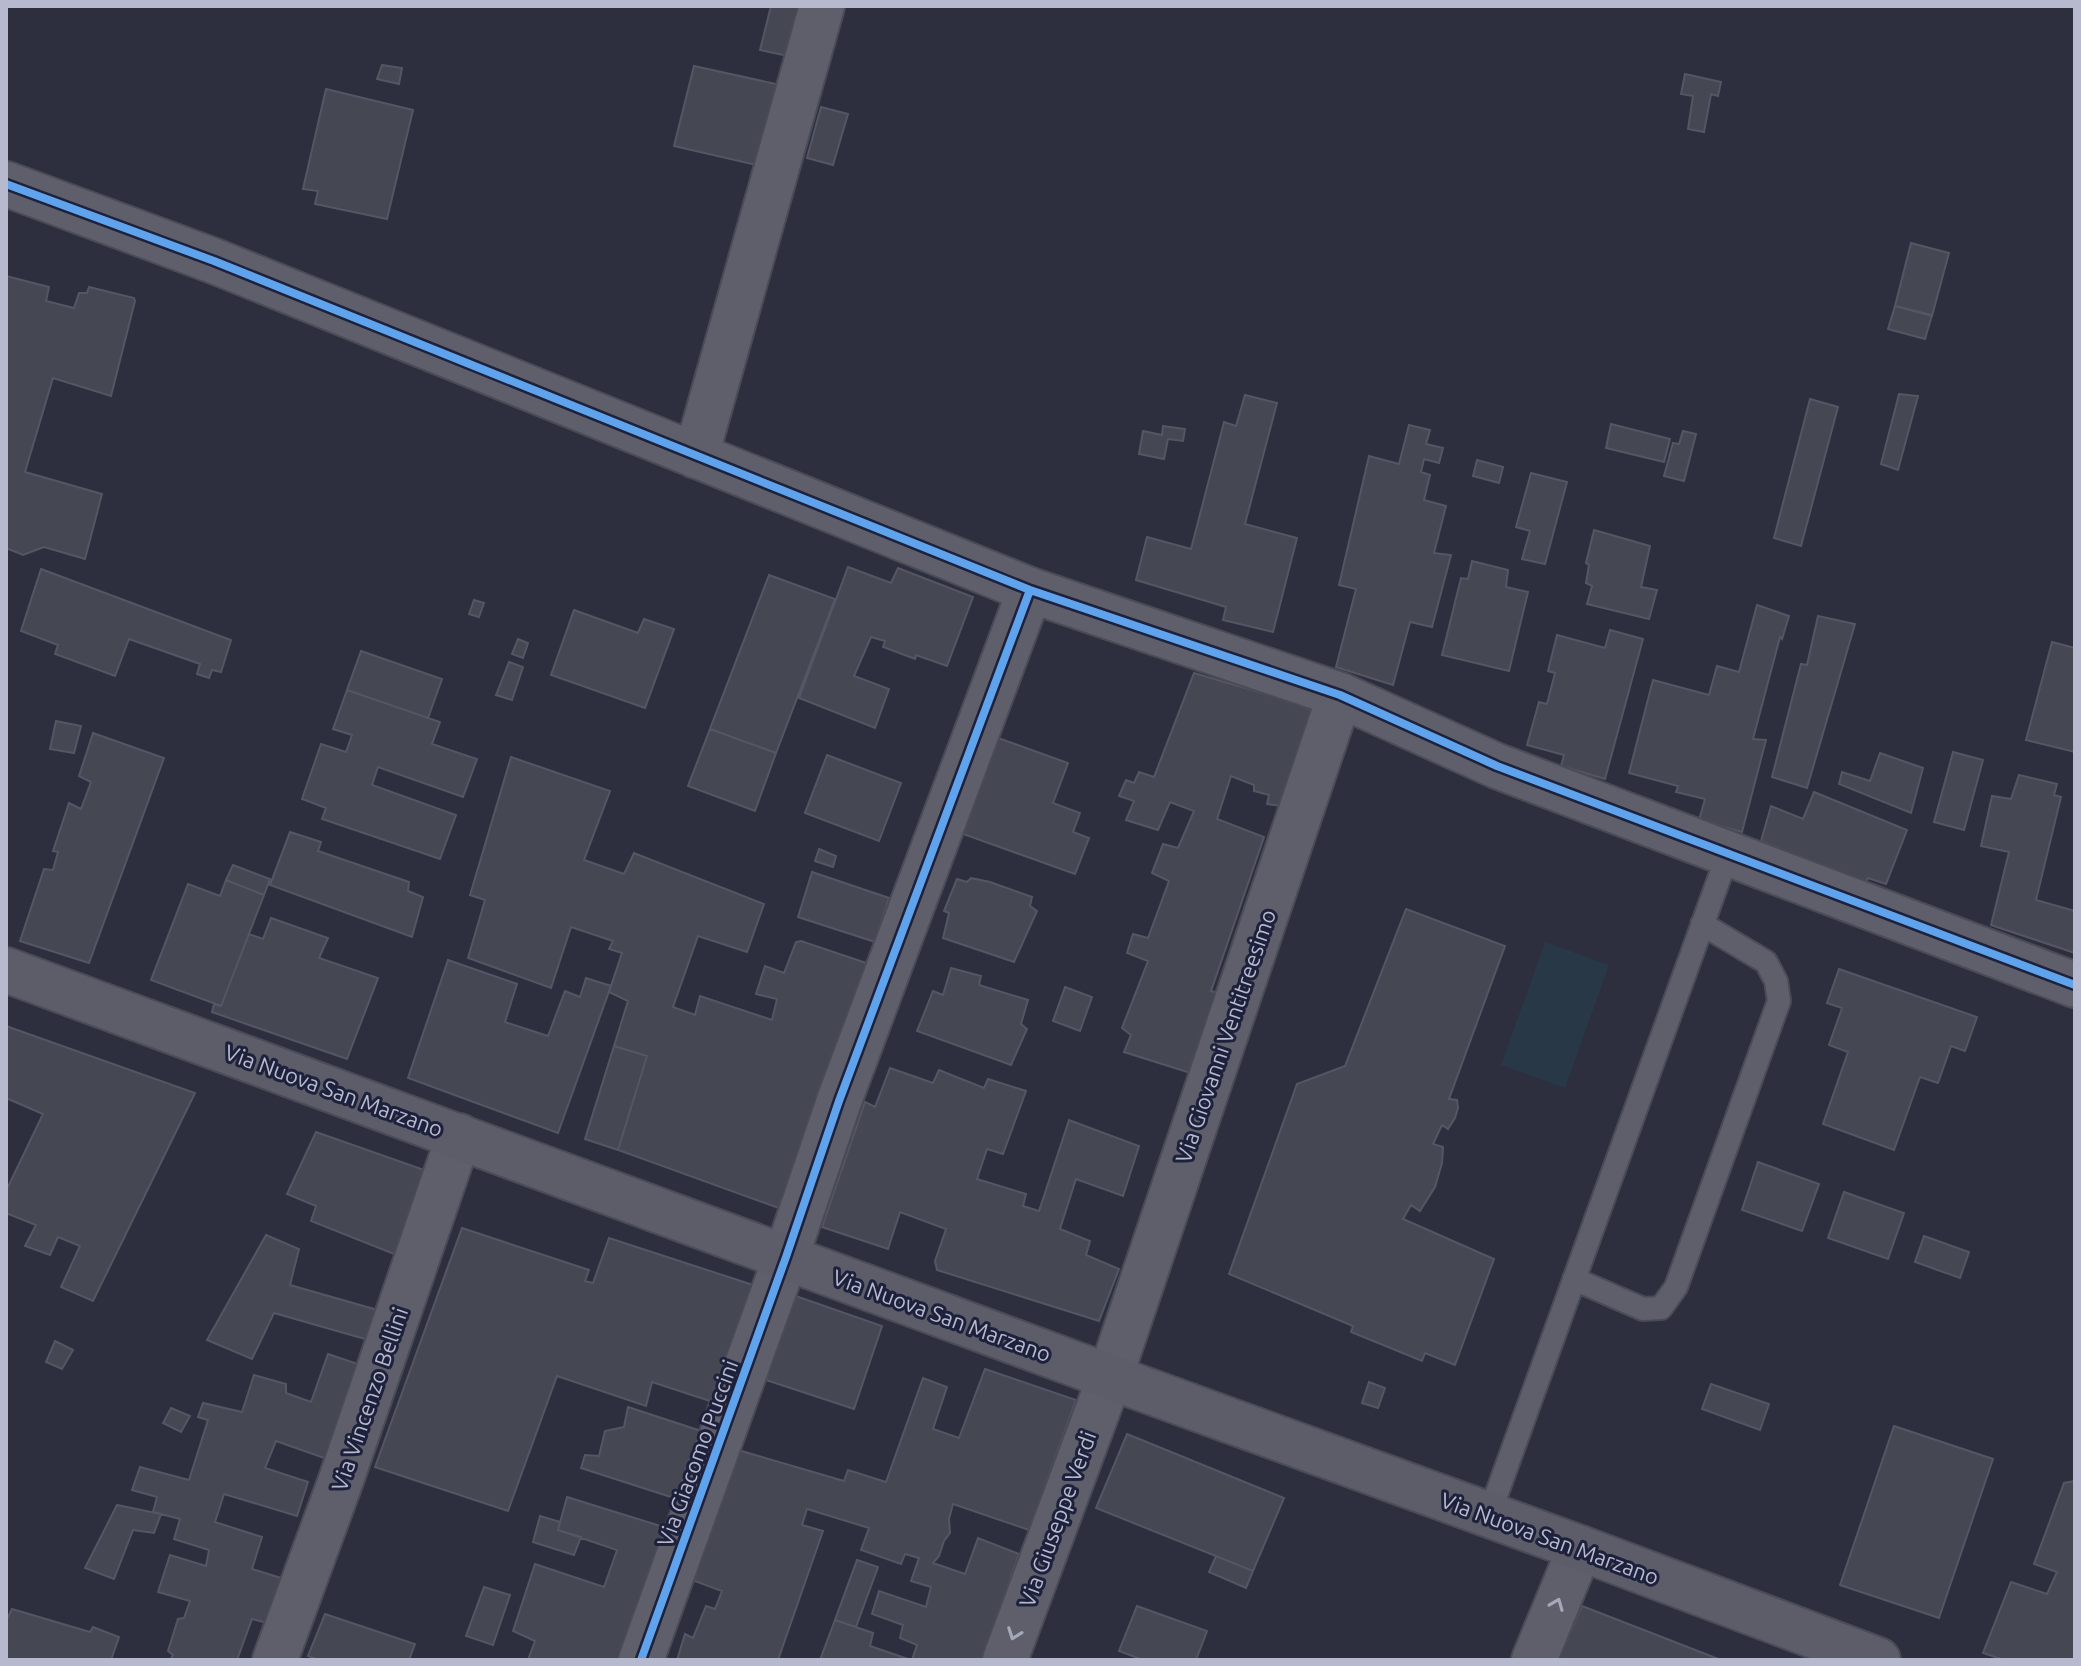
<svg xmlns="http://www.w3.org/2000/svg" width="2081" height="1666" font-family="Ubuntu,sans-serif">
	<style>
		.green { fill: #283846 }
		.building { fill: #454753; stroke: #555665; stroke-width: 2 }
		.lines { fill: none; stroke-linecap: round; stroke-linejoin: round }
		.service-casing { stroke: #494b57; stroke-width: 26 }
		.minor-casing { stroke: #494b57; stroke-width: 48 }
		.secondary-casing { stroke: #494b57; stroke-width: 48 }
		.service { stroke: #5e5f6b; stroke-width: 22 }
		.minor { stroke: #5e5f6b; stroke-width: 44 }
		.secondary { stroke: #5c5d69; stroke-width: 44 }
		.cycleway-casing { stroke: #1e213b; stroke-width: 13 }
		.cycleway { stroke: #60a3ed; stroke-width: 8 }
		.oneway { stroke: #a5a7ba }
		.labels { text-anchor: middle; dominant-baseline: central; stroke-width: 6; stroke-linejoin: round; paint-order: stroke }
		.street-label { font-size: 22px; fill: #b7b9ce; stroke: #1e213b }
	</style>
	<rect width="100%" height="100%" fill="#2d2f3e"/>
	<!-- green -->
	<path class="green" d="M1545,942L1609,965L1565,1088L1501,1065Z"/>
	<!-- building -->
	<path class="building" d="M771,6H805L793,57L760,50Z
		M382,65L402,68L399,84L377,79Z
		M694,66L785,86L765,167L674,146Z
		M1685,74L1721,82L1718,96L1711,94L1704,132L1688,129L1693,96L1681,94Z
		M326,89L413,110L387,219L315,204L318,191L303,189Z
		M821,107L848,114L833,165L807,158Z
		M1911,243L1949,253L1932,316L1895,306Z
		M6,276L49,287L46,301L74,308L79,293H87L89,287L134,298L135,301L111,396L53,378L25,472L102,494L85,559L44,547L23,555L6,548Z
		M1895,306L1932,315L1925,339L1888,329Z
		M1899,394L1918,396L1898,470L1881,464Z
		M1245,395L1277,403L1245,524L1297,538L1273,632L1223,620L1226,607L1136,580L1147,537L1191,549L1224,422L1236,426Z
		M1810,399L1838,407L1801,546L1774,538Z
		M1611,424L1670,439L1664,462L1606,448Z
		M1409,425L1430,430L1426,444L1443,448L1439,463L1424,459L1421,472L1430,475L1424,500L1446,506L1434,553L1451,555L1432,627L1410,622L1393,685L1336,667L1356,589L1339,585L1369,456L1399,464Z
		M1163,426L1185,429L1183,441L1168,439L1164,459L1139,454L1143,431L1162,435Z
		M1683,431L1696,434L1684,481L1664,476L1673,443L1679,444Z
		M1477,460L1503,467L1499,483L1473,476Z
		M1531,473L1567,482L1545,564L1522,559L1530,531L1516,527Z
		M1594,530L1650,546L1641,587L1657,590L1649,619L1587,604L1592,586L1586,583L1589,565L1586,563Z
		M1472,561L1508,570L1506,587L1528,592L1509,671L1442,655L1461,578L1468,579Z
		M848,567L891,583L898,568L973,597L947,666L916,655L915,659L883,647L885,641L871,637L854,676L889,689L875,728L799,698Z
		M41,569L231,640L221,672L212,670L209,678L197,674L200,664L129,639L115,676L55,654L58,645L21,631Z
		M769,575L835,599L776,753L710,729Z
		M474,600L484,603L479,617L469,614Z
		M1757,605L1789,616L1782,639L1780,637L1753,739L1766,740L1742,832L1699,820L1705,799L1676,792L1678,786L1629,773L1653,680L1709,695L1717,666L1739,672Z
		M574,610L638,633L644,619L674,629L645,708L551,675Z
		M1818,616L1855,624L1807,788L1772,777L1801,664L1807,665Z
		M1610,630L1643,639L1605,779L1561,766L1564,755L1527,745L1539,702L1547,704L1555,673L1548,671L1557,635L1605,648Z
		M518,639L528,643L523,658L512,654Z
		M2052,642L2075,648V752L2026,740Z
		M361,651L442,679L428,718L347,690Z
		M509,662L523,667L512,700L496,695Z
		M1194,673L1303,705L1312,711L1281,806L1267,804L1269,795L1254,791V785L1231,776L1217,819L1264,837L1211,991L1226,995L1197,1075L1124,1052L1131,1035L1122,1028L1148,961L1127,953L1133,934L1148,938L1169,881L1152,873L1163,844L1178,848L1194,811L1170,802L1158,830L1126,820L1134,801L1119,796L1126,780L1134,783L1139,772L1154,777Z
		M347,690L440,722L432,744L477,759L463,797L378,767L372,785L456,815L440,859L322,819L326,808L302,799L321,744L346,752L352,735L333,729Z
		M56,721L81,726L74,753L50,749Z
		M710,729L776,753L755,811L688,786Z
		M93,733L164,758L89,963L20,941L44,869L53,870L58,852L53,851L69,803L81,809L91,782L79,776Z
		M998,738L1068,763L1053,803L1080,813L1073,832L1089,838L1075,874L963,834Z
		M1953,752L1983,760L1964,830L1934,822Z
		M1880,753L1923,768L1911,813L1839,784L1842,772L1870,781Z
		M827,755L901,783L879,841L805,813Z
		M511,757L610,791L584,860L624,874L634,853L764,904L747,952L698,936L673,1007L695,1015L700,996L772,1020L777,999L756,994L765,966L784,973L796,942L801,941L869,964L787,1211L618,1150L647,1056L614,1046L628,1001L609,992L622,953L609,949L613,941L571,927L551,988L468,958L485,900L470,895Z
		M2019,775L2057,784L2054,795L2061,797L2036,900L2075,911V953L1991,925L2009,852L1981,846L1992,796L2011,799Z
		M1814,792L1907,830L1886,884L1868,878L1865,884L1761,841L1771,806L1803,819Z
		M290,832L321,842L318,851L409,882L408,891L423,897L412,937L270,885Z
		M819,849L836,856L833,867L815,861Z
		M233,865L270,879L264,895L226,880Z
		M812,872L889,898L875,942L798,917Z
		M971,878L990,882L1032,897L1030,906L1037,911L1014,962L943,938L949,913L944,911L957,879L967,882Z
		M226,880L264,895L221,1006L151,980L188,884L220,896Z
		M1406,909L1505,946L1449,1099L1457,1100L1458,1108L1455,1118L1448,1129L1442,1125L1433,1144L1443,1147L1442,1163L1435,1187L1420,1211L1411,1205L1403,1219L1494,1259L1455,1365L1425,1353L1422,1361L1351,1332L1353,1326L1229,1274L1297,1084L1345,1066Z
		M271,918L328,938L319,958L378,978L347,1059L212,1012L214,1004L221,1006L249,934L263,939Z
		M448,960L517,984L505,1022L548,1036L565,991L580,997L586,978L611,986L558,1133L408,1078Z
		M951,968L981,976L979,985L1028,1000L1021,1024L1027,1029L1011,1065L917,1031L933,991L943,995Z
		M1839,969L1977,1017L1965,1051L1951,1046L1938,1083L1920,1077L1894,1150L1823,1124L1848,1052L1829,1045L1842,1008L1827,1003Z
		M1065,987L1092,997L1080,1031L1053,1021Z
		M6,1026L195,1093L93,1301L61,1287L80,1246L58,1237L50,1255L25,1246L36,1225L6,1213V1191L43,1114L6,1098Z
		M614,1046L647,1056L618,1150L585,1139Z
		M890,1068L933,1083L939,1070L984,1088L988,1079L1026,1091L1003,1154L987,1149L977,1179L1026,1194L1023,1206L1039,1211L1069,1120L1139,1146L1123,1196L1076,1179L1060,1229L1090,1241L1086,1255L1119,1269L1099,1321L937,1270L935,1261L946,1229L900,1212L888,1249L822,1227L865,1102L875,1107Z
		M316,1132L430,1172L399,1256L311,1221L316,1206L287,1194Z
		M1758,1162L1819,1184L1802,1231L1742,1210Z
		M1844,1192L1904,1213L1888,1259L1828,1238Z
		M462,1228L589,1270L585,1281L593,1283L609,1238L753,1285L713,1402L652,1382L646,1406L557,1376L508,1511L375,1467Z
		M266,1235L299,1249L290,1285L381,1311L372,1341L274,1313L252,1359L207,1340Z
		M1924,1236L1969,1252L1960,1278L1915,1262Z
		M790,1294L882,1326L854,1409L763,1379Z
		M55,1341L73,1350L62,1369L46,1362Z
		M328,1354L361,1365L327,1459L276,1441L265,1468L308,1482L297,1516L224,1494L215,1522L262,1537L252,1569L281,1578L267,1623L252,1619L237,1660H170L173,1655L168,1651L178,1619L184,1618L190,1601L158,1592L170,1555L206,1566L209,1550L174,1539L180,1519L153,1512L157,1497L132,1490L140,1467L189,1480L208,1420L198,1417L203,1403L242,1412L254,1375L286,1384V1393L311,1402Z
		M985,1369L1076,1400L1029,1530L953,1504L949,1519L950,1533L944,1541L939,1556L933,1563L965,1574L978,1538L1019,1554L982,1660H912L917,1645L900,1638L903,1625L872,1614L879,1591L926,1607L931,1587L911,1581L919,1558L905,1554L901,1564L861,1550L869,1528L807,1509L802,1525L823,1531L778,1660H677L685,1634L693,1638L706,1606L715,1609L722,1591L692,1580L738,1450L844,1481L848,1470L886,1482L923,1378L947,1387L933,1429L959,1438Z
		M1369,1382L1385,1388L1378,1408L1362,1403Z
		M1711,1384L1769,1404L1760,1430L1702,1409Z
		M628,1407L701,1431L677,1499L581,1468L585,1455L599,1456L605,1431L624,1427Z
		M171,1408L190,1416L181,1432L163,1423Z
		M1894,1426L1993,1459L1939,1618L1840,1585Z
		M1127,1434L1284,1498L1253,1571L1096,1508Z
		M2075,1481V1660H2004L1983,1653L2011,1582L2047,1594L2057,1572L2034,1564L2064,1483Z
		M567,1497L667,1528L620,1660H528L535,1641L513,1631L535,1564L604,1587L617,1550L558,1530Z
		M117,1505L161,1514L154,1533L133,1530L114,1579L85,1568Z
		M540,1516L560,1522L558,1530L581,1537L574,1555L533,1542Z
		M1216,1556L1253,1571L1246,1588L1209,1572Z
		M857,1560L878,1567L856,1627L835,1620Z
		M484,1587L510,1595L493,1645L466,1636Z
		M1137,1606L1207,1631L1196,1660H1143L1119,1651Z
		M1582,1606L1721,1660H1558Z
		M12,1609L90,1632L93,1627L119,1637L111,1660H6V1621Z
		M325,1614L415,1644L409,1660H319L308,1656Z
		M835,1620L873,1633L870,1646L911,1660H820Z"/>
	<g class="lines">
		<!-- service casing -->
		<g class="service-casing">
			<path id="service" d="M1574,1279L1643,1309L1661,1308L1676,1287L1779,1001L1776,981L1766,962L1702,924
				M1489,1515L1728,854"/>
		</g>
		<!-- minor casing -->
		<g class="minor-casing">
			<path id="minor" d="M6,184L214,261L1030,590L1340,695L1497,766L2075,985
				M696,456L822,6
				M275,1660L341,1480L459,1136
				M641,1660L786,1257L839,1101L1030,590
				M1005,1660L1110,1377L1340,695
				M1534,1660L1580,1548"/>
		</g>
		<!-- secondary casing -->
		<g class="secondary-casing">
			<path id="secondary" d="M6,970L1110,1377L1580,1548L1878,1660"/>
		</g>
		<!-- service -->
		<use href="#service" class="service"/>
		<!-- minor -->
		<use href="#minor" class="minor"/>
		<!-- secondary -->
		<use href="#secondary" class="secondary"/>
		<!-- cycleway casing -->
		<g class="cycleway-casing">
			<path id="cycleway" d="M6,184L214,261L1030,590L1340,695L1497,766L2075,985
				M641,1660L786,1257L839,1101L1030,590"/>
		</g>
		<!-- cycleway -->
		<use href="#cycleway" class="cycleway"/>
	</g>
	<!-- one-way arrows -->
	<defs><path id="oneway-chevron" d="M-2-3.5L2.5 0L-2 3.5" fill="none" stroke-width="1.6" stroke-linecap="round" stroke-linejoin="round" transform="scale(2)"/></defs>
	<g class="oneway">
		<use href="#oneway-chevron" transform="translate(1557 1604) rotate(-68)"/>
		<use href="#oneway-chevron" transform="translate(1014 1634) rotate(110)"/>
	</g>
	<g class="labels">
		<!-- street labels -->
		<g class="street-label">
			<text transform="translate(1225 1036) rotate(-71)">Via Giovanni Ventitreesimo</text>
			<text transform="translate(334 1090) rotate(20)">Via Nuova San Marzano</text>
			<text transform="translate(942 1315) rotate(20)">Via Nuova San Marzano</text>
			<text transform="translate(369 1399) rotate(-71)">Via Vincenzo Bellini</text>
			<text transform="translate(697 1453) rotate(-70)">Via Giacomo Puccini</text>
			<text transform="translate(1057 1519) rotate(-70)">Via Giuseppe Verdi</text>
			<text transform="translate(1550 1538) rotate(20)">Via Nuova San Marzano</text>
		</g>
	</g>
	<!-- border -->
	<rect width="2081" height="1666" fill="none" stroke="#b7b9ce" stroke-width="16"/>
</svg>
